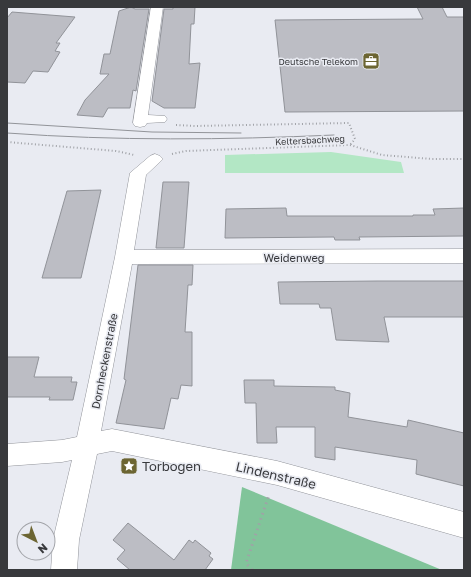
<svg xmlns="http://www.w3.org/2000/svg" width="471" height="577" font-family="'Golos Text',sans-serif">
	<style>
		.green { fill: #b3e7c5 }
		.forest { fill: #81c49a }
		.building { fill: #bcbdc4; stroke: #919399 }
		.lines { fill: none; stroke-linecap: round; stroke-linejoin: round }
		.street-casing { stroke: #92949a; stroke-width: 1 }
		.path-far1 { stroke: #a0a2a7; stroke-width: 2; stroke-dasharray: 1 2.5; stroke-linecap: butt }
		.path { stroke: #a0a2a7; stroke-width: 3; stroke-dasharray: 1.5 4; stroke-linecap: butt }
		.street { fill: #fff; fill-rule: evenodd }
		.tram { stroke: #929499; stroke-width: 1 }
		.labels { text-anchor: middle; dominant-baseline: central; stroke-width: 3; stroke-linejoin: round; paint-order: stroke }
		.far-poi-label { font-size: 9px; fill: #38393c; stroke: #e9ebf2; text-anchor: end }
		.far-street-label { font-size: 9px; fill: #38393c; stroke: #e9ebf2 }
		.street-label { font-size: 11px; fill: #38393c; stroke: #e9ebf2 }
		.near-poi-label { font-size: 13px; fill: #38393c; stroke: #e9ebf2; text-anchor: start }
		.near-street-label { font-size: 13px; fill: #38393c; stroke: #e9ebf2 }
	</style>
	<rect width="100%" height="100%" fill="#e9ebf2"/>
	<!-- green -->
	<path class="green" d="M331,152L401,162L404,173H225V155Z"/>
	<!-- forest -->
	<path class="forest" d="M242,487L442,570H231Z"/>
	<!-- building -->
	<path class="building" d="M131,7L135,9H149L136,91L133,90L130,108H108L103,117L77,115L85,100L109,74H100L104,54H110L119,11Z
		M173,7H195L194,24H191L189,64L200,63L195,108H164L152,101L164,9H173Z
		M417,7H442L447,17H464V111L285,112L275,20L423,19Z
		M12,12L75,17L56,43H60L55,51L60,52L48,72L33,71L25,83L7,82V18Z
		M163,182H189L184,248H156Z
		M101,190L81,278H42L67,191Z
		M286,208L287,216H413V215H435L433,209L464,208V236L359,237L360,240H335L334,237L225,238L226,209Z
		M138,265H193L192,285H188L185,332H192V386L181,385L178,399L171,398L164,429L116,423L126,380L124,379Z
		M377,281H464V317H384L389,342L336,340L331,308H320L319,304H280L278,282Z
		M7,357H39L34,377H72L71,382H77L73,400H49L50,397H7Z
		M244,380H274V386L335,387V390L350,393L348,417L407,427L408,420L464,433V486L416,474L417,460L335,447V460L315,457V427H276L277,443H257L256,403H245Z
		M128,523L174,560L189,540L193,543L195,540L211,553L209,556L213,559L205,570H130L117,559L125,550L113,540Z"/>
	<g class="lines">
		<!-- street casing -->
		<g class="street-casing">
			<path id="street" d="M151,7H163L148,115L165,116L167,119L165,122L147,123L145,126L140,127L135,126L133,123Z
				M155,154L160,156L163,159L146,175L134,250L464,249V263L132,264L101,431L112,429L277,461L464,512V538L277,485L112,451L97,454L79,540L77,570H51L53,540L72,460L62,462L7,466V444L62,440L77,437L115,257L130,173L150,156Z"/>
		</g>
		<!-- path-far1 -->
		<path class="path-far1" d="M176,125L195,126L349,123L355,139L350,145
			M7,142L116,151L134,155
			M172,154L186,151L350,145L382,155L432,159H464"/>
		<!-- path -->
		<path class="path" d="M252,570L246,563L269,495"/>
		<!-- street -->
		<use href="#street" class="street"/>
		<!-- tram -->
		<path class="tram" d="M7,123L152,132L241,133
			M7,133C116,141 225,140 334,135"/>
	</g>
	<!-- icons -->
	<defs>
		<g id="office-square" transform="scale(0.9)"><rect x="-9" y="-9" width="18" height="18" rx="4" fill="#6c6532" stroke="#e9ebf2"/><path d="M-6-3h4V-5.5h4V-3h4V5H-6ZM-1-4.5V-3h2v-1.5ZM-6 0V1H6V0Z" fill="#fff"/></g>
		<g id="sight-square" transform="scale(0.9)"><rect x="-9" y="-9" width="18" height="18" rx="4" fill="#6c6532" stroke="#e9ebf2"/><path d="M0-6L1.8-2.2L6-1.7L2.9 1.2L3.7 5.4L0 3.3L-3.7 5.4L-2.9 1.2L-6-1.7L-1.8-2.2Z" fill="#fff"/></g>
	</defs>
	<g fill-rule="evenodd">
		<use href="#office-square" x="371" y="61"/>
		<use href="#sight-square" x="129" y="466"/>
	</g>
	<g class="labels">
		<!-- far-poi labels -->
		<g class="far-poi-label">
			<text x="358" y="61">Deutsche Telekom</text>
		</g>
		<!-- far-street labels -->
		<g class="far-street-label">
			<text transform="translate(310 140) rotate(-3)">Keltersbachweg</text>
		</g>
		<!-- street labels -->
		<g class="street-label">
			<text x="294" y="257">Weidenweg</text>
			<text transform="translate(104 361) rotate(-79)">Dornheckenstraße</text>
		</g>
		<!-- near-poi labels -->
		<g class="near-poi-label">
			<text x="142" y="466">Torbogen</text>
		</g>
		<!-- near-street labels -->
		<g class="near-street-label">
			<text transform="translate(276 475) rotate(13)">Lindenstraße</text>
		</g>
	</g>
	<!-- border -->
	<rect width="471" height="577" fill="none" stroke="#38393c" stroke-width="16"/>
	<!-- north arrow -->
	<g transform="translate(36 541) rotate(138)"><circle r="19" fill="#e9ebf2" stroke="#a2a4a9"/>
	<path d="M0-3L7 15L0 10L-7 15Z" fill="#6c6532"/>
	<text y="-6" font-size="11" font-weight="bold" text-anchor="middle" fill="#38393c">N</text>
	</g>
</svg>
